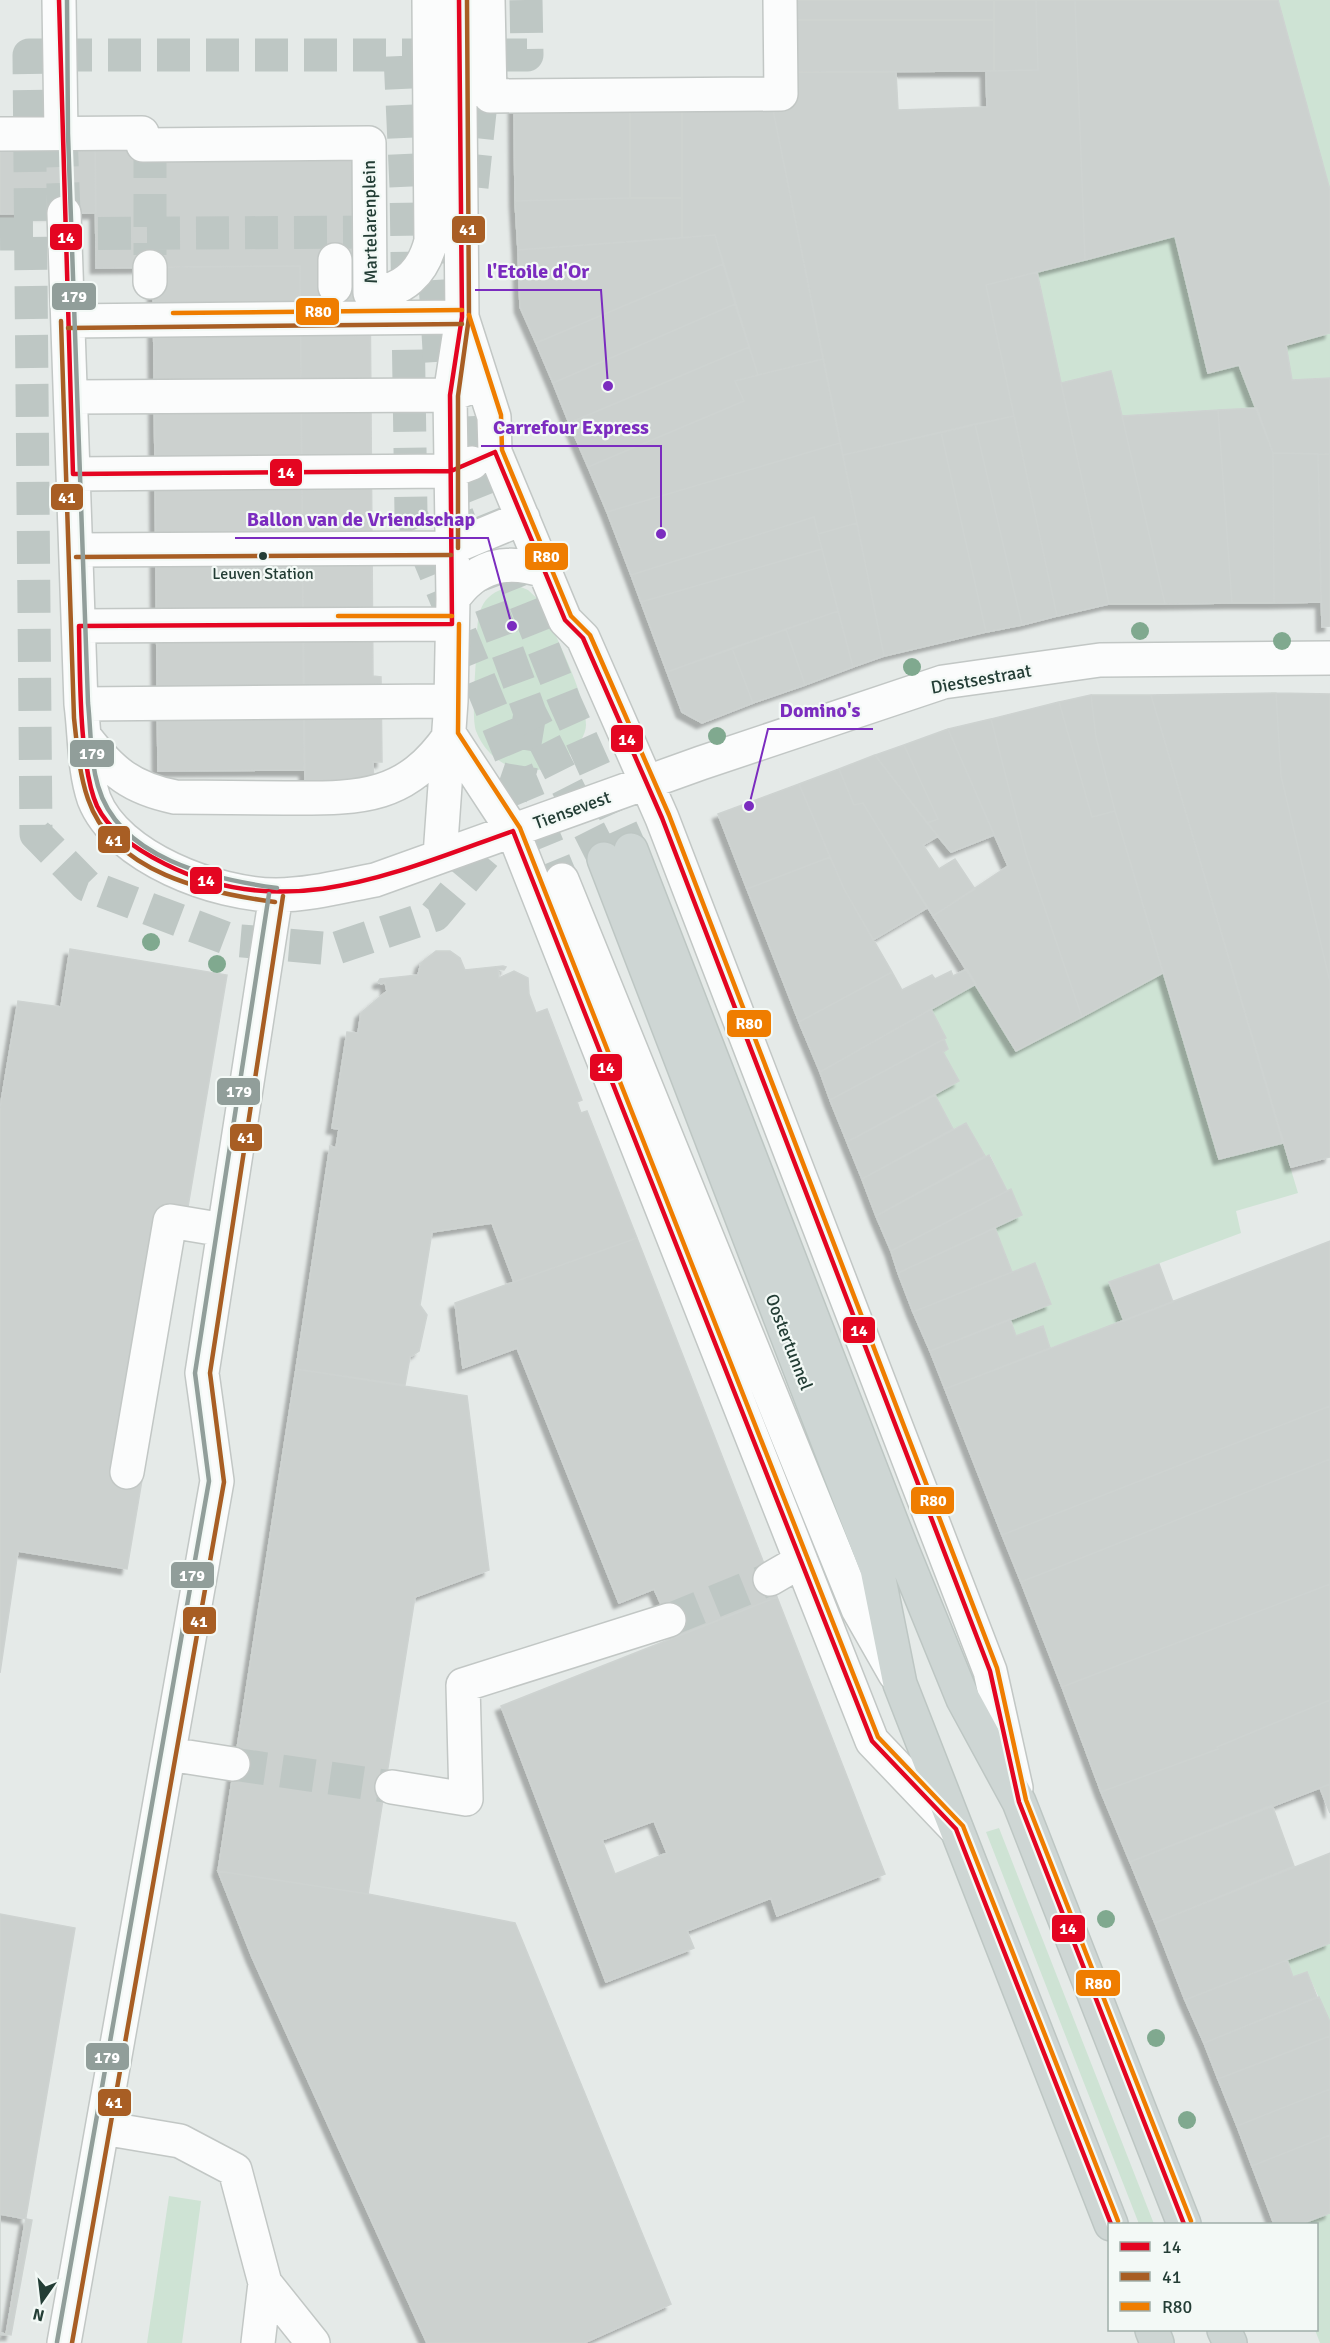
<svg xmlns="http://www.w3.org/2000/svg" width="1330" height="2343" font-family="Signika,sans-serif">
	<style>
		.green { fill: #cee3d4 }
		.building { fill: #ccd1cf; stroke: #ced3d1; stroke-width: 1.5; fill-rule: evenodd; filter: url(#shadow) }
		.lines { fill: none; stroke-linecap: round; stroke-linejoin: round }
		.minor-tunnel { stroke: #bec7c4; stroke-width: 33; stroke-dasharray: 33 16; stroke-linecap: butt }
		.major-tunnel { stroke: #bec7c4; stroke-width: 33; stroke-dasharray: 33 16; stroke-linecap: butt }
		.minor-casing { stroke: #c2c7c5; stroke-width: 36 }
		.major-casing { stroke: #bdc6c3; stroke-width: 36 }
		.minor { stroke: #fbfcfc; stroke-width: 33 }
		.major { stroke: #ced6d4; stroke-width: 33 }
		.bus-1-casing { stroke: #f3f9f6; stroke-width: 9 }
		.bus-2-casing { stroke: #f3f9f6; stroke-width: 9 }
		.bus-3-casing { stroke: #f3f9f6; stroke-width: 9 }
		.bus-4-casing { stroke: #f3f9f6; stroke-width: 9 }
		.bus-1 { stroke: #e40521; stroke-width: 4.5 }
		.bus-2 { stroke: #a85e24; stroke-width: 4.5 }
		.bus-3 { stroke: #ef7d00; stroke-width: 4.5 }
		.bus-4 { stroke: #919e9a; stroke-width: 4.5 }
		.tree { fill: #80a98f }
		.bus-dot { fill: #233d35; stroke: #f3f9f6; stroke-width: 2 }
		.labels { text-anchor: middle; dominant-baseline: central; stroke-width: 4.5; stroke-linejoin: round; paint-order: stroke }
		.bus-label { font-size: 16px; fill: #233d35; stroke: #f3f9f6 }
		.street-label { font-size: 18px; fill: #233d35; stroke: #f3f9f6 }
		.leader { fill: none; stroke: #7b2cbf; stroke-width: 2 }
		.callout-dot { fill: #7b2cbf; stroke: #f3f9f6; stroke-width: 2 }
		.callout-label { font-size: 20px; text-anchor: middle; font-weight: bold; fill: #7b2cbf; stroke: #f3f9f6; stroke-width: 4.5; stroke-linejoin: round; paint-order: stroke }
		.line-badge { stroke: #f3f9f6; stroke-width: 2 }
		.badge-label { font-size: 16px; text-anchor: middle; font-weight: bold; fill: #fff }
	</style>
	<defs>
		<filter id="shadow"><feDropShadow dx="-5.5" dy="5.5" stdDeviation="1.5" flood-color="#0004"/></filter>
	</defs>
	<rect width="100%" height="100%" fill="#e5eae8"/>
	<!-- green -->
	<path class="green" d="M1278,0H1330V190Z
		M1175,236L1208,373L1239,365L1257,408L1122,416L1061,383L1037,272Z
		M1330,333V378L1292,380L1286,346Z
		M516,585L528,590L541,602C553,632 586,694 586,725C586,735 577,747 571,753C540,784 492,772 476,731C471,716 476,664 477,645C477,611 479,593 516,585Z
		M1163,973L1219,1158L1283,1143L1298,1193L1236,1211L1241,1233L1109,1282L1124,1321L1050,1348L1043,1326L1016,1336L1010,1319L1051,1303L1035,1263L1012,1272L995,1228L1022,1215L1011,1189L1007,1191L990,1155L985,1156L966,1123L953,1129L935,1095L959,1081L943,1052L948,1049L944,1039L946,1038L931,1009L976,984L1017,1051Z
		M999,1828L1154,2224H1139L986,1832Z
		M1330,1943V2022L1307,1972L1293,1977L1287,1960Z
		M169,2196L201,2201L182,2343H147Z
		M1330,2213V2343H1320L1315,2330L1316,2224H1301Z"/>
	<!-- building -->
	<path class="building" d="M780,0H994V20H780Z
		M994,0H1036L1038,70L994,71Z
		M1036,0H1075L1085,260L986,285L1014,416L843,455L770,95L780,72H896L898,110L987,107L986,71L1038,70Z
		M1075,0H1278L1330,190V333L1286,345L1292,380L1330,378V454L1273,453L1239,365L1208,373L1175,236L1085,260Z
		M780,20H994V71L780,72Z
		M630,95H682V198H630Z
		M630,95V198L515,201L514,96Z
		M682,95H770L823,359L758,375L715,235L682,238Z
		M95,133L369,143L373,676L381,677L382,762H373L374,786H305L300,266L96,268Z
		M95,133L96,213L0,214V134Z
		M630,198H682V238L518,250L515,201Z
		M715,235L723,264L536,343L520,307L518,250Z
		M723,264L735,304L553,383L536,343Z
		M300,266L304,770L158,771L153,267Z
		M1037,272L1109,604L1057,616L986,285Z
		M735,304L749,347L569,423L553,383Z
		M749,347L758,375L735,381L744,401L588,467L569,423Z
		M823,359L840,443L607,512L588,467L744,401L735,381Z
		M1111,371L1122,416L1165,604H1109L1061,383Z
		M1257,408L1273,453L1274,603H1232L1218,410Z
		M1218,410L1232,603L1165,604L1122,416Z
		M1014,416L1057,616L1022,625L975,424Z
		M975,424L1022,625L986,632L941,432Z
		M941,432L986,632L884,656L843,455Z
		M840,443L857,523L818,534L814,517L631,575L607,512Z
		M1273,453L1318,454L1321,602L1274,603Z
		M1318,454H1330V626L1322,627Z
		M814,517L822,549L641,602L631,575Z
		M857,523L884,656L853,667L818,534Z
		M822,549L838,611L667,672L641,602Z
		M838,611L853,667L805,685L786,629Z
		M786,629L805,685L753,703L732,648Z
		M732,648L753,703L702,723L682,712L667,672Z
		M1276,693L1330,694V982L1281,776Z
		M1276,693L1281,776L1330,982V1157L1291,1167L1151,695Z
		M1091,695H1151L1283,1143L1219,1159L1115,811L1096,737Z
		M1091,695L1096,737L1115,811L1092,817L1059,702Z
		M1059,702L1092,817L1115,811L1163,973L1082,1017L1026,854L991,719Z
		M991,719L1026,854L1082,1017L1016,1051L933,916L1008,866L948,729Z
		M948,729L994,835L951,852L927,823L938,819L904,745Z
		M904,745L938,819L927,823L875,755Z
		M875,755L938,836L923,845L939,869L955,859L975,889L933,916L863,803L854,805L839,769Z
		M839,769L854,805L863,803L927,908L873,940L844,889L799,784Z
		M799,784L830,857L747,889L718,814Z
		M830,857L844,889L892,972L799,1022L747,889Z
		M70,949L227,975L127,1569L18,1551L0,1673V1108L18,1001L61,1007Z
		M436,951H450L460,958L465,970L503,966L506,967L504,970L498,969L499,978L514,971L528,978L529,994L536,1013L547,1009L582,1100L577,1102L581,1113L587,1111L637,1238L514,1282L492,1223L432,1232L420,1305L427,1315L419,1351L410,1357L405,1385L296,1369L330,1146L336,1148L339,1129L332,1128L347,1032L358,1033L361,1013L387,991L385,982L381,984L378,982L380,979L418,975L421,963Z
		M967,969L976,984L820,1072L799,1022L892,972L902,990L932,975L935,979L951,971L953,976Z
		M931,1009L946,1038L830,1100L820,1072Z
		M944,1039L948,1049L943,1052L959,1081L847,1142L830,1100Z
		M935,1095L953,1129L862,1179L847,1142Z
		M966,1123L985,1156L876,1216L862,1179Z
		M989,1155L1007,1191L891,1251L876,1216Z
		M1011,1189L1022,1215L898,1273L891,1251Z
		M995,1228L1012,1272L913,1312L898,1273Z
		M637,1238L777,1597L676,1637L654,1589L619,1603L517,1348L463,1368L455,1303Z
		M1330,1241V1406L1002,1535L945,1389Z
		M1035,1263L1051,1304L930,1351L913,1312Z
		M1159,1264L1173,1302L1124,1321L1109,1282Z
		M1010,1319L1016,1336L1043,1326L1050,1348L945,1389L930,1351Z
		M296,1369L467,1396L489,1570L415,1597L368,1894L218,1871Z
		M1330,1406V1459L1021,1582L1002,1535Z
		M1330,1459V1584L1062,1687L1021,1582Z
		M1330,1584V1700L1217,1747L1218,1749L1101,1792L1062,1687Z
		M777,1597L885,1874L777,1916L771,1898L687,1931L694,1948L606,1982L501,1706ZM654,1821L667,1853L615,1874L602,1840Z
		M1330,1700V1784L1130,1862L1101,1792L1218,1749L1217,1747Z
		M1330,1784V1813L1320,1788Z
		M1272,1805L1294,1866L1155,1923L1130,1862Z
		M1330,1853V1943L1185,2000L1155,1923Z
		M218,1871L368,1894L515,1923L671,2304L584,2343H427L252,1957Z
		M0,1914L75,1928L6,2335L0,2334Z
		M1287,1960L1293,1977L1307,1972L1317,1997L1204,2043L1185,2000Z
		M1319,1997L1330,2022V2036L1218,2079L1204,2043Z
		M1330,2036V2089L1237,2126L1218,2079Z
		M1330,2089V2135L1252,2166L1237,2126Z
		M1330,2135V2213L1301,2224H1274L1252,2166Z
		M0,2214L32,2220L11,2335L0,2333Z"/>
	<g class="lines">
		<!-- minor-tunnel -->
		<path class="minor-tunnel" d="M526,0L527,55H29L36,834L86,885L231,940L334,949L435,915L495,843L521,768L530,713
			M400,56L406,187L411,514L562,880
			M61,134L64,213
			M150,145V255
			M0,234L370,232
			M669,1620L770,1579
			M233,1764L392,1787"/>
		<!-- major-tunnel -->
		<path class="major-tunnel" d="M472,187L485,65
			M432,231L442,401
			M473,367L478,484L565,702L631,850
			M457,514L530,713L604,859"/>
		<!-- minor casing -->
		<g class="minor-casing">
			<path id="minor" d="M59,0L61,134
				M488,0L490,96L781,94L780,0
				M0,134L142,133L143,145L369,143L370,293C403,292 423,273 431,241L429,0
				M64,213L81,704C85,735 84,770 94,799C117,858 217,895 276,895C309,895 343,886 375,880L701,763L943,682L1100,660L1330,658
				M150,282V267
				M335,287V260
				M462,317L494,417L495,452L565,620L583,638L662,818L990,1671L1016,1788
				M68,321L462,317
				M71,397L450,395L471,387
				M73,474L451,471L472,463
				M76,550L451,548L523,518
				M453,599C476,565 507,559 544,571
				M79,626L452,624
				M81,704L451,701
				M450,735L513,831L872,1741L956,1829
				M85,737C112,772 131,788 175,797C212,797 248,798 285,798C357,798 405,801 450,735
				M440,856L451,701L453,599L450,395L462,317L459,0
				M562,880L858,1609L895,1674
				M127,1472L170,1221L224,1230
				M770,1579L801,1561
				M169,1754L233,1764
				M392,1787L466,1799L463,1685L669,1620
				M103,2128L180,2141L235,2170L265,2283L313,2343
				M64,2343L217,1481L202,1373L276,895
				M258,2343L265,2283"/>
		</g>
		<!-- major casing -->
		<g class="major-casing">
			<path id="major" d="M631,850L901,1547L963,1699L1019,1802L1184,2224
				M604,859L877,1569L900,1684L1111,2224
				M1152,2330L1157,2343
				M1224,2330L1230,2343"/>
		</g>
		<!-- minor -->
		<use href="#minor" class="minor"/>
		<!-- major -->
		<use href="#major" class="major"/>
		<!-- bus-1 casing -->
		<g class="bus-1-casing">
			<path id="bus-1" d="M59,0L73,474
				M495,452L565,620L583,638L662,818L990,1671L1019,1802L1184,2224
				M73,474L451,471L495,452
				M452,624L450,395L462,317L459,0
				M79,626C80,672 79,766 97,806C110,833 139,851 165,864C285,925 397,872 513,831
				M79,626L452,624
				M513,831L872,1741L956,1829L1111,2224"/>
		</g>
		<!-- bus-2 casing -->
		<g class="bus-2-casing">
			<path id="bus-2" d="M61,321L74,718C77,745 79,773 88,799C113,873 207,893 275,902
				M68,328L462,324
				M458,548V396L469,317L467,0
				M76,557L451,555
				M72,2343L224,1482L210,1373L283,896"/>
		</g>
		<!-- bus-3 casing -->
		<g class="bus-3-casing">
			<path id="bus-3" d="M173,313L462,310
				M469,315L501,415L502,450L571,616L590,635L669,815L997,1668L1026,1800L1191,2221
				M338,616H452
				M459,624L458,733L520,828L878,1737L963,1826L1118,2221"/>
		</g>
		<!-- bus-4 casing -->
		<g class="bus-4-casing">
			<path id="bus-4" d="M67,0L68,134L88,703C91,731 90,759 98,786C119,859 212,879 277,888
				M57,2342L209,1481L195,1373L269,894"/>
		</g>
		<!-- bus-1 -->
		<use href="#bus-1" class="bus-1"/>
		<!-- bus-2 -->
		<use href="#bus-2" class="bus-2"/>
		<!-- bus-3 -->
		<use href="#bus-3" class="bus-3"/>
		<!-- bus-4 -->
		<use href="#bus-4" class="bus-4"/>
	</g>
	<!-- trees -->
	<g class="tree">
		<circle cx="1140" cy="631" r="9"/>
		<circle cx="1282" cy="641" r="9"/>
		<circle cx="912" cy="667" r="9"/>
		<circle cx="717" cy="736" r="9"/>
		<circle cx="151" cy="942" r="9"/>
		<circle cx="217" cy="964" r="9"/>
		<circle cx="1106" cy="1919" r="9"/>
		<circle cx="1156" cy="2038" r="9"/>
		<circle cx="1187" cy="2120" r="9"/>
	</g>
	<!-- markers -->
	<circle class="bus-dot" cx="263" cy="556" r="5"/>
	<g class="labels">
		<!-- bus labels -->
		<g class="bus-label">
			<text x="263" y="574">Leuven Station</text>
		</g>
		<!-- street labels -->
		<g class="street-label">
			<text transform="translate(370 222) rotate(-91)">Martelarenplein</text>
			<text transform="translate(981 679) rotate(-10)">Diestsestraat</text>
			<text transform="translate(572 810) rotate(-20)">Tiensevest</text>
			<text transform="translate(789 1342) rotate(69)">Oostertunnel</text>
		</g>
	</g>
	<!-- callouts -->
	<path class="leader" d="M608 386L601 290H475M661 534L661 446H481M512 626L488 538H235M749 806L768 729H873"/>
	<g class="callout-dot">
		<circle cx="608" cy="386" r="6"/>
		<circle cx="661" cy="534" r="6"/>
		<circle cx="512" cy="626" r="6"/>
		<circle cx="749" cy="806" r="6"/>
	</g>
	<g class="callout-label">
		<text x="538" y="278">l'Etoile d'Or</text>
		<text x="571" y="434">Carrefour Express</text>
		<text x="361" y="526">Ballon van de Vriendschap</text>
		<text x="820" y="717">Domino's</text>
	</g>
	<g class="line-badge">
		<rect x="451" y="215" width="35" height="29" rx="6" fill="#a85e24"/>
		<rect x="49" y="223" width="34" height="28" rx="6" fill="#e40521"/>
		<rect x="51" y="282" width="46" height="29" rx="6" fill="#919e9a"/>
		<rect x="295" y="297" width="45" height="29" rx="6" fill="#ef7d00"/>
		<rect x="269" y="458" width="34" height="29" rx="6" fill="#e40521"/>
		<rect x="50" y="483" width="34" height="28" rx="6" fill="#a85e24"/>
		<rect x="524" y="542" width="45" height="29" rx="6" fill="#ef7d00"/>
		<rect x="610" y="724" width="34" height="29" rx="6" fill="#e40521"/>
		<rect x="69" y="739" width="46" height="29" rx="6" fill="#919e9a"/>
		<rect x="97" y="825" width="34" height="29" rx="6" fill="#a85e24"/>
		<rect x="189" y="866" width="34" height="29" rx="6" fill="#e40521"/>
		<rect x="726" y="1009" width="46" height="29" rx="6" fill="#ef7d00"/>
		<rect x="589" y="1053" width="34" height="29" rx="6" fill="#e40521"/>
		<rect x="216" y="1077" width="45" height="29" rx="6" fill="#919e9a"/>
		<rect x="229" y="1123" width="34" height="29" rx="6" fill="#a85e24"/>
		<rect x="842" y="1316" width="34" height="28" rx="6" fill="#e40521"/>
		<rect x="910" y="1486" width="45" height="29" rx="6" fill="#ef7d00"/>
		<rect x="170" y="1561" width="45" height="28" rx="6" fill="#919e9a"/>
		<rect x="182" y="1606" width="35" height="29" rx="6" fill="#a85e24"/>
		<rect x="1051" y="1914" width="35" height="29" rx="6" fill="#e40521"/>
		<rect x="1075" y="1969" width="46" height="28" rx="6" fill="#ef7d00"/>
		<rect x="85" y="2042" width="45" height="29" rx="6" fill="#919e9a"/>
		<rect x="97" y="2088" width="35" height="29" rx="6" fill="#a85e24"/>
	</g>
	<g class="badge-label">
		<text x="468" y="235">41</text>
		<text x="66" y="243">14</text>
		<text x="74" y="302">179</text>
		<text x="318" y="317">R80</text>
		<text x="286" y="478">14</text>
		<text x="67" y="503">41</text>
		<text x="546" y="562">R80</text>
		<text x="627" y="745">14</text>
		<text x="92" y="759">179</text>
		<text x="114" y="846">41</text>
		<text x="206" y="886">14</text>
		<text x="749" y="1029">R80</text>
		<text x="606" y="1073">14</text>
		<text x="239" y="1097">179</text>
		<text x="246" y="1143">41</text>
		<text x="859" y="1336">14</text>
		<text x="933" y="1506">R80</text>
		<text x="192" y="1581">179</text>
		<text x="199" y="1627">41</text>
		<text x="1068" y="1934">14</text>
		<text x="1098" y="1989">R80</text>
		<text x="107" y="2063">179</text>
		<text x="114" y="2108">41</text>
	</g>
	<!-- legend -->
	<rect x="1108" y="2223" width="210" height="108" fill="#f3f9f6" stroke="#a0aea9" stroke-width="1.5"/>
	<rect x="1120" y="2242" width="30" height="9" fill="#e40521" stroke="#a0aea9" stroke-width="1.5"/>
	<text x="1162" y="2253" font-size="18" fill="#233d35">14</text>
	<rect x="1120" y="2272" width="30" height="9" fill="#a85e24" stroke="#a0aea9" stroke-width="1.5"/>
	<text x="1162" y="2283" font-size="18" fill="#233d35">41</text>
	<rect x="1120" y="2302" width="30" height="9" fill="#ef7d00" stroke="#a0aea9" stroke-width="1.5"/>
	<text x="1162" y="2313" font-size="18" fill="#233d35">R80</text>
	<!-- north arrow -->
	<g transform="translate(42 2301) rotate(194)" stroke="#f3f9f6" stroke-width="4.5" paint-order="stroke">
	<path d="M0-4.5L10 22L0 15L-10 22Z" fill="#233d35"/>
	<text y="-9" font-size="16" font-weight="bold" text-anchor="middle" fill="#233d35">N</text>
	</g>
</svg>
